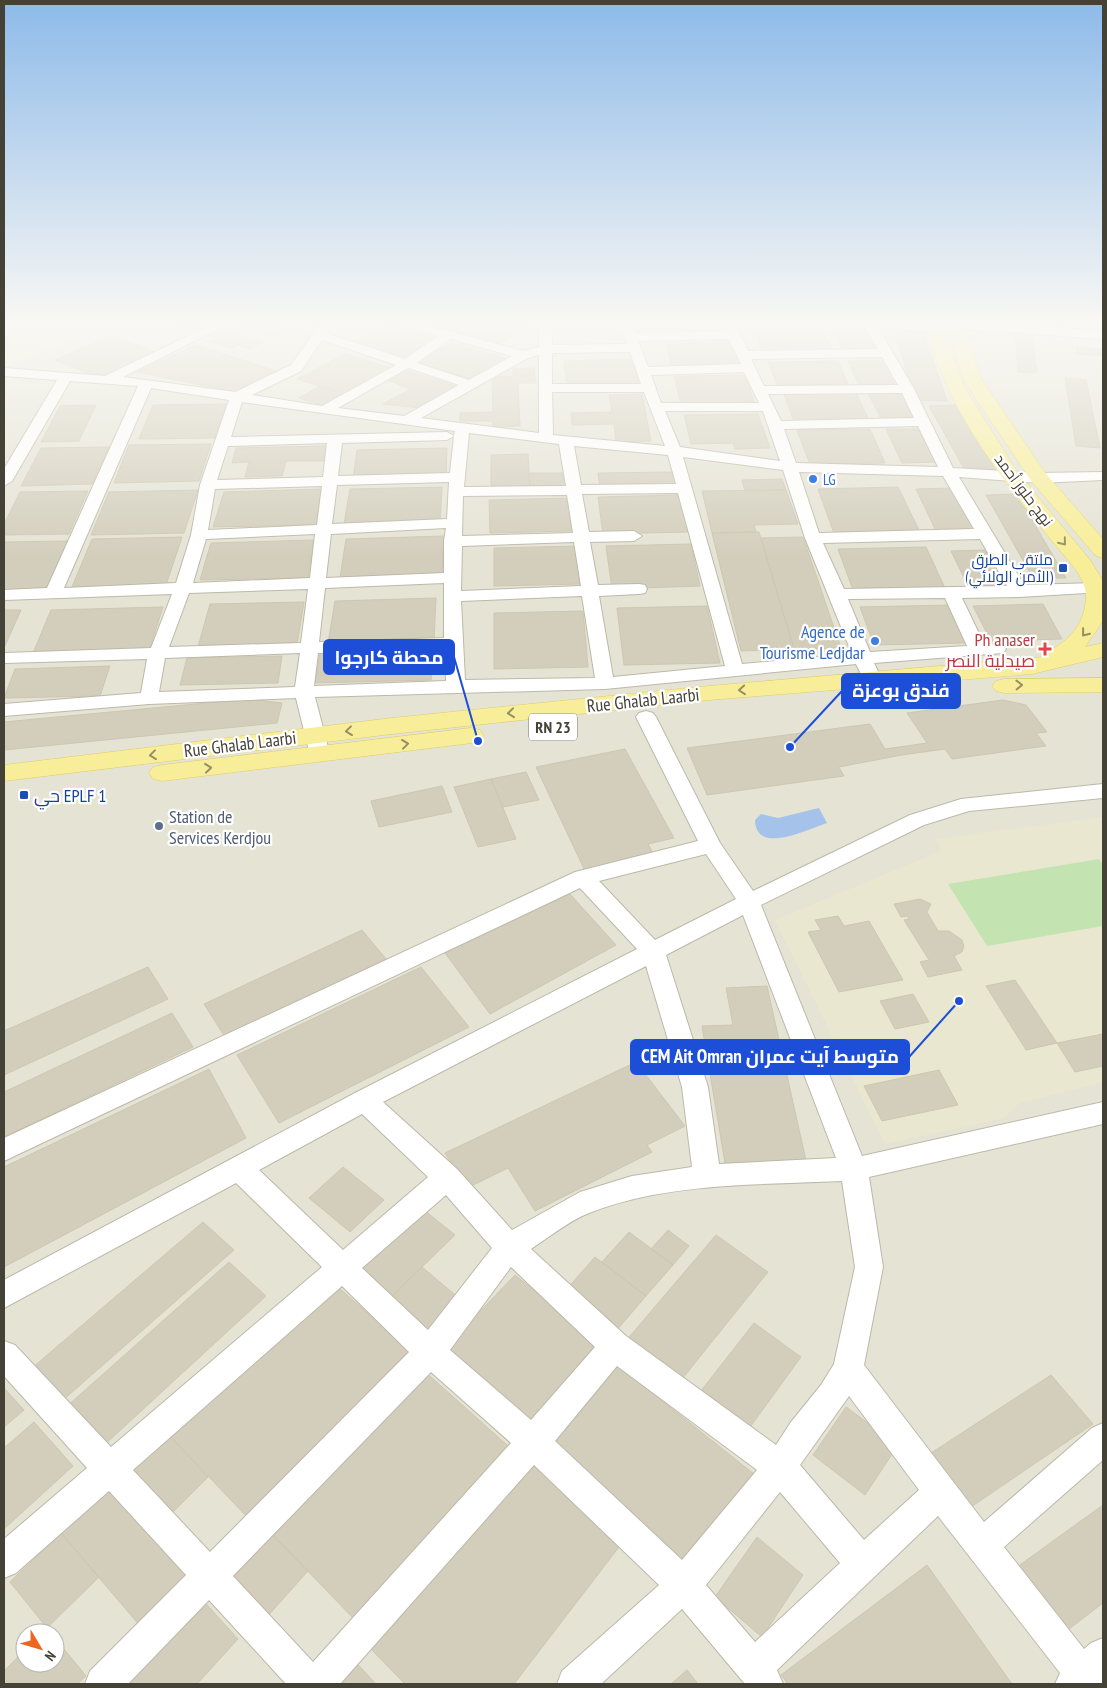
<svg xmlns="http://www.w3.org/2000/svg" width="1107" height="1688" font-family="'PT Sans Narrow',Cairo,sans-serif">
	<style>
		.residential { fill: #e5e3d4; fill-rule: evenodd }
		.education { fill: #eae7d0 }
		.green { fill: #c3e4b1 }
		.water { fill: #a5c2eb }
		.building { fill: #d3cebc; stroke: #cdc7b0 }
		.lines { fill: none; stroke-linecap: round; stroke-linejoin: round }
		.minor-casing { stroke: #bcb9a9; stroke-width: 2 }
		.primary-casing { stroke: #dcce6a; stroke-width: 1 }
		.minor { fill: #fff; fill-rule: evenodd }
		.primary { fill: #f8ee99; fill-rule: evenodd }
		.oneway { stroke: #958f63 }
		.shop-dot { fill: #3f7fe0; stroke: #fff; stroke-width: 2 }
		.transit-dot { fill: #1a4fb4; stroke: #fff; stroke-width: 2 }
		.health-dot { fill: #e0444e; stroke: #fff; stroke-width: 2 }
		.service-dot { fill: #5c6f8a; stroke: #fff; stroke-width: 2 }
		.labels { text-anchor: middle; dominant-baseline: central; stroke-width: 4.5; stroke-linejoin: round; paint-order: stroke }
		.far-shop-label { font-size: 15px; fill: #366cbe; stroke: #fff; text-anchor: start }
		.far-street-label { font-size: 15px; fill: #444136; stroke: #fff }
		.far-transit-label { font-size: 15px; fill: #164399; stroke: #fff; text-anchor: end }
		.shield { fill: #fff; stroke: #7c7a72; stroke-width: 1 }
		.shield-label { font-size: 16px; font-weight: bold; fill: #444136 }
		.shop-label { font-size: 18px; fill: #366cbe; stroke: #fff; text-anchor: end }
		.health-label { font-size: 18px; fill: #be3a42; stroke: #fff; text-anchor: end }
		.street-label { font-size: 18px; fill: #444136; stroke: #fff }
		.transit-label { font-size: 18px; fill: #164399; stroke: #fff; text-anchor: start }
		.service-label { font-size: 18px; fill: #4e5e75; stroke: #fff; text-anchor: start }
		.leader { fill: none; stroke: #1d4ed8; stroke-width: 2 }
		.callout-dot { fill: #1d4ed8; stroke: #fff; stroke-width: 2 }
		.callout { fill: #1d4ed8; stroke: #1d4ed8; stroke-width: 2 }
		.callout-label { font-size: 19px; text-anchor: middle; font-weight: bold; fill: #fff }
	</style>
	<rect width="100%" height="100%" fill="#f2f0e6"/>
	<!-- residential -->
	<path class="residential" d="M4,321H1103V1684H4ZM25,1633H55V1663H25Z"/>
	<!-- education -->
	<path class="education" d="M7,321H74L96,328L4,367V322Z
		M1103,817V1082L1020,1103L1004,1118L885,1144L775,920L941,851L936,839Z"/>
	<!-- green -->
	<path class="green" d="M1099,859L1103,865V926L987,946L948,884Z"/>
	<!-- water -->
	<path class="water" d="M819,808L827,823C808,829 756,856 755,820L761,814L778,818Z"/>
	<!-- building -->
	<path class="building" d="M159,321H192L203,324L190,330Z
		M237,321H280L285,322L278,326L288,329L273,336L231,324Z
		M293,321H320L316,328Z
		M410,321H511L530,326L497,345Z
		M388,325L440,340L404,359L352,344Z
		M832,328H864L875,350L843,351Z
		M822,329L833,351L762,353L754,330Z
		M221,330L263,342L250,349L238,345L232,348L210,342L218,339L209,336Z
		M894,331H923L947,401L916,400Z
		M1015,334L1032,335L1037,373L1018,372Z
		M112,336L158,353L100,378L54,360Z
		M732,342L740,366L672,368L666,343Z
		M451,343L508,359L473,380L416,362Z
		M195,345L277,371L236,392L137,372Z
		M1076,347L1103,349V356L1077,354Z
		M345,354L392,368L345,394L297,379Z
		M634,359L639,384L567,385L564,361Z
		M838,361L849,386L778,387L768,362Z
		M848,361H882L895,385L859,386Z
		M534,368L536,383H518L520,426L493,427V421H460V413L493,412L492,376H513V369Z
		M404,370L459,387L421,408L383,404L411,389L385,379Z
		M745,375L754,402L681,404L674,376Z
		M1065,378L1086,380L1100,448L1076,446Z
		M320,386L345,394L324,406L299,398Z
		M867,391H900L915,418L881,419Z
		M856,393L868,418L793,419L784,394Z
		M642,394L651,441L616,442L614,424L572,425L571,413L612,412L609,395Z
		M226,404L215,438L139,439L153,405Z
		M96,405L79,441L41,442L60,406Z
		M957,405L996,471L966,472L929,406Z
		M758,414L770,448L735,449L733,443L691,444L684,415Z
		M870,429L885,463L810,464L797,430Z
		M886,429H918L936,462L902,463Z
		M211,444L199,481L114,483L129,445Z
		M327,446L324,461H286L282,476L245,477L249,462L232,463L236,448Z
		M109,447L92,484L21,486L41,448Z
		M447,448L446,477L353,479L357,450Z
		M528,454L530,489L491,490V455Z
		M675,472L678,486L600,488L598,473Z
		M529,473H567L568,489H530Z
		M782,479L786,490L745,491L742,480Z
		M442,487L440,522L344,524L350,489Z
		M898,487L921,534L835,536L818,489Z
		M953,488L976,532L937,533L916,489Z
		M322,489L316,525L213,527L224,492Z
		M198,490L184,533L91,535L109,492Z
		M786,490L798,524L754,525L756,532L712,533L702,491Z
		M88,491L69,534L4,535V524L20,492Z
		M1017,494L1066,578H1033L986,495Z
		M680,495L688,532L603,534L598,497Z
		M569,498L573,531L490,533L489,500Z
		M756,532H759L794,649L741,651L712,533Z
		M444,536L442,575L340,578L346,539Z
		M182,537L166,585L72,587L92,539Z
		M803,537L841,648L794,649L761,538Z
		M314,540L308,578L200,580L211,543Z
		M68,541L47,589L4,590V542Z
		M691,544L700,586L612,589L606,546Z
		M578,546L582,584L494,586V548Z
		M926,547L945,588L853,590L838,549Z
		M985,550L1005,587L969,588L951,551Z
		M436,598L434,641L328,643L335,601Z
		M304,602L297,645L198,647L210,604Z
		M1043,604L1062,639L991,641L973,606Z
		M950,605L967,643L874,645L860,607Z
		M707,606L720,663L624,665L617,608Z
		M163,607L149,651L33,653L51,610Z
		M4,610H21L4,648Z
		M583,611L588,667L494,669V613Z
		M433,650L431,680L315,683L320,652Z
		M282,656L278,683L180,685L187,658Z
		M110,666L100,696L4,698L15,669Z
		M249,699L282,703L277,723L4,750V722Z
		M1003,700L1026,705L1047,732L1036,733L1046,746L952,759L945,749L902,755L839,767L844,776L707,795L687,748L870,724L885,749L927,743L907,713Z
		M625,749L674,838L648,844L656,858L586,873L536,767Z
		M526,772L539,800L503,807L491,779Z
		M491,779L516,839L478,847L454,787Z
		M442,786L452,812L379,827L371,801Z
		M570,894L616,945L490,1014L445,953Z
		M920,899L931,904L927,912L938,931H949L962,940L964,946L962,952L954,956L962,970L928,977L920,962L929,960L904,920L909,919L907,916L901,917L894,904Z
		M838,916L844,926L869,921L903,980L839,992L808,932L821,930L815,920Z
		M362,930L386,959L225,1037L204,1004Z
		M148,967L168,999L4,1075V1031Z
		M421,967L469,1027L279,1123L237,1055Z
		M1015,980L1057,1043L1026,1050L986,986Z
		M767,986L807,1165L726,1169L702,1026L733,1025L726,988Z
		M913,994L929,1022L895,1029L880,1001Z
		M172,1013L193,1047L4,1137V1092Z
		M1103,1034V1066L1075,1072L1057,1043Z
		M636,1062L685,1126L647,1145L652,1152L535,1211L508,1168L467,1188L445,1153Z
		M209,1069L246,1138L4,1267V1167Z
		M939,1070L958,1105L882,1121L864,1086Z
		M343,1167L384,1200L350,1232L309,1198Z
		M419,1206L455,1235L386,1302L350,1271Z
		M203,1222L234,1250L62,1401L32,1368Z
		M668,1230L689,1246L673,1265L651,1249Z
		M629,1232L673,1265L646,1296L602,1262Z
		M716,1235L768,1272L678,1384L625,1342Z
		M595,1257L646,1296L616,1331L565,1291Z
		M229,1262L266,1296L101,1448L65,1408Z
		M422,1267L460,1299L425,1336L386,1302Z
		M515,1275L599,1342L525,1428L439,1354Z
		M330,1280L412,1352L250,1520L168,1434Z
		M754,1323L801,1357L745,1434L697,1396Z
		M612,1361L754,1474L688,1566L544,1441Z
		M422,1369L507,1445L355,1620L268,1530Z
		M1051,1375L1093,1424L971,1507L931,1453Z
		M4,1388L24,1410L4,1427Z
		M846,1407L898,1445L865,1495L813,1455Z
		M34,1422L73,1466L4,1529V1448Z
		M168,1434L208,1477L171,1514L130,1470Z
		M527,1459L622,1543L514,1684H405L368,1646Z
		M110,1487L190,1576L141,1627L61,1533Z
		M1103,1505V1603L1065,1632L1017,1567Z
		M268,1530L308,1571L265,1619L225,1576Z
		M61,1533L99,1577L47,1628L10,1582Z
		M757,1537L803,1575L762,1637L715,1597Z
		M927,1565L1012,1684H788L781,1675Z
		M199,1596L238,1639L197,1684H115Z
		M55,1638L86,1676L77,1684H4V1671L25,1650V1663H55Z
		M348,1654L376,1684H322Z
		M687,1670L698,1684H671Z"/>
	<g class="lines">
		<!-- minor casing -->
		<g class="minor-casing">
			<path id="minor" d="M219,321H234L123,377L235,392L291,365L322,321H334L326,333L405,359L438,336L394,324L392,321H411L523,351L539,347V321H551L552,345L627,344L619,321H631L636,333L726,331L721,321H889L936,324L959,321L1103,331V339L953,328L936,332L878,327L914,389L953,468L1039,473L1103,472V480L1039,483L959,477L1024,585L1098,583L1103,584V592L1019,597L962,598L984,644L1003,645L1006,649L1003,653L874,663L889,694L887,698H873L856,664L605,689L315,697L330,755L327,759L320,761L313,759L310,755L296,698L149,704L4,716V704L141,693L147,659L4,663V653L151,648L172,594L4,600V590L47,588L138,386L70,381L12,481L4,486V469L57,380L4,376V368L105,376ZM736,327H865L878,349L748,351ZM450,339L512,356L469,380L417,363ZM729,339L741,364L648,367L638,341ZM322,340L396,365L322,406L252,395L301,371ZM630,352L641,384H552V353ZM539,355V433L421,418L528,358ZM882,357L898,385L764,386L751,359ZM408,368L459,385L404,416L338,408ZM744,372L759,403H661L651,375ZM151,388L229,400L200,485L191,535L176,583L64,588ZM552,392H644L665,446L553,435ZM902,393L914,418L781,421L768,394ZM242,402L455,431L454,436L447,432L231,437ZM665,411H763L780,461L680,447ZM918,426L938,467L796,463L784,429ZM469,433L559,444L566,486L464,487ZM454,436L450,473L338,476L342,443L447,440ZM327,443L323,477L217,480L228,446ZM574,446L668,455L676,484L581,485ZM683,457L783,470L805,538L852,654L742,664ZM799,472L943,476L974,529L819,533ZM449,482L447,519L332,524L337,485ZM322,486L317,525L208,530L215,489ZM678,493L725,666L613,677L599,596L639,594L645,593L647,589L645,585L639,584L598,585L590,542L634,541L642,536L634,531L589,532L582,494ZM567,495L573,533L462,536L463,496ZM446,528L444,541V573L326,578L331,534ZM315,534L310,578L193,583L206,539ZM980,539L1007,586L844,589L823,543ZM574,542L581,586L461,591L462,546ZM444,583V638L319,642L325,588ZM308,589L301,643L169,647L189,593ZM582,596L595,678L465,680L461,601ZM945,598L967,646L870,652L848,599ZM445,649L446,681L314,686L318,653ZM300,653L295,687L159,692L165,658Z
				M646,711L653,713L656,717L720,843L753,891L910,815L961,799L1103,784V798L969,811L924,825L761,905L862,1156L1103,1102V1124L869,1177L883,1267L864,1365L984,1522L1092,1428L1103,1423V1460L1004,1547L1084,1649L1091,1643L1103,1638V1684H1055L1060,1673L938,1516L777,1670L783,1684H745L682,1609L601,1684H557L562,1671L659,1585L534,1465L340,1684H286L209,1600L128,1684H85L90,1671L186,1575L109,1491L16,1573L4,1578V1539L87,1468L4,1376V1341L15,1345L111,1447L322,1267L236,1183L4,1308V1280L355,1093L637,949L580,888L4,1161V1138L575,872L698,841L636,717L639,713ZM706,854L736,899L655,940L599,881ZM743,915L836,1158L719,1164L708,1087L666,955ZM646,966L682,1087L692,1167L632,1176L580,1192L512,1230L457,1169L383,1102ZM362,1114L428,1177L343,1250L259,1170ZM842,1181L855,1267L834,1364L821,1385L791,1422L776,1445L626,1336L531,1249C549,1237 569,1221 589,1213C668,1182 759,1185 842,1181ZM446,1195L492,1248L428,1330L362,1268ZM511,1267L595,1347L531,1420L450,1350ZM342,1286L409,1352L210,1552L133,1470ZM617,1366L757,1470L682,1560L555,1441ZM431,1372L511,1443L313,1662L233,1576ZM849,1396L919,1490L864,1540L800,1465ZM780,1492L840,1563L755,1642L706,1585Z"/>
		</g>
		<!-- primary casing -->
		<g class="primary-casing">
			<path id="primary" d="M926,321H942L946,342L965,388L1018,473L1090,560L1103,581V621L1085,647L1103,643V657L1032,674L709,700L392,734L4,781V765L392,718L709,686L1043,657C1046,651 1051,650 1057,646C1074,636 1084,620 1086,600C1089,579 1064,556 1051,540C1001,477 940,401 926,321Z
				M946,321H962L961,324L982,380L1046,474L1103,539V558L1096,556L1032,482L990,420L964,380L945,324Z
				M1103,678V692L1004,693L996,691L992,686L996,681L1004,679Z
				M471,728L480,730L484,736L480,742L162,781L153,779L149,773L153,767L162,765Z"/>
		</g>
		<!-- minor -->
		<use href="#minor" class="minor"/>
		<!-- primary -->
		<use href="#primary" class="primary"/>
	</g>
	<!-- one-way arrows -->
	<defs><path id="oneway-chevron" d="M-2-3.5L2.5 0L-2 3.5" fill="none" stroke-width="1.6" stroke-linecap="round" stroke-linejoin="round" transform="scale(1.25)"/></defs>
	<g class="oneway">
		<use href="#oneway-chevron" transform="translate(1063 542) rotate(51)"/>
		<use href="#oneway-chevron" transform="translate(1085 633) rotate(129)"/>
		<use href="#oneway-chevron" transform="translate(1019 685) rotate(-1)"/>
		<use href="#oneway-chevron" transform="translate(742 690) rotate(175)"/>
		<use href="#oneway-chevron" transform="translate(511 713) rotate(174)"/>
		<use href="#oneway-chevron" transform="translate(349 731) rotate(173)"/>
		<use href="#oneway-chevron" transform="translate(405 744) rotate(-7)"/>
		<use href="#oneway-chevron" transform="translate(153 755) rotate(173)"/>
		<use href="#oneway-chevron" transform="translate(208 768) rotate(-6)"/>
	</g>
	<!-- sky -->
	<linearGradient id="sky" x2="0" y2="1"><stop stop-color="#8dbae9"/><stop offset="0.58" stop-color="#f9f8f4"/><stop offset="1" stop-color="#f9f8f4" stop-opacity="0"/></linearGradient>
	<rect width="1107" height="557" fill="url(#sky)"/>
	<!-- markers -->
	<g class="shop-dot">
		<circle cx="813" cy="479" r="5"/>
		<circle cx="875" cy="641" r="5"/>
	</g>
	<g class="transit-dot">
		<rect x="1058" y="563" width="10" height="10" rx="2.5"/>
		<rect x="19" y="790" width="10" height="10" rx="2.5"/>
	</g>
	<path class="health-dot" d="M1042.5 641.5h5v5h5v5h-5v5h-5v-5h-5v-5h5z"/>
	<circle class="service-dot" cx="159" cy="826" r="5"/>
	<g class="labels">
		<!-- far-shop labels -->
		<g class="far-shop-label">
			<text x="823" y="479">LG</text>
		</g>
		<!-- far-street labels -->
		<g class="far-street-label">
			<text transform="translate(1024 490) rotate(53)">نهج حلوز أحمد</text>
		</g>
		<!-- far-transit labels -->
		<g class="far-transit-label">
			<text x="1053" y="559">ملتقى الطرق<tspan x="1053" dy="17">(الأمن الولائي)</tspan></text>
		</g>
		<!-- shield labels -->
		<rect class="shield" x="529" y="713.5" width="48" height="27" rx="4"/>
		<g class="shield-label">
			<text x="553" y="727">RN 23</text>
		</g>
		<!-- shop labels -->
		<g class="shop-label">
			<text x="865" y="631">Agence de<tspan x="865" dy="21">Tourisme Ledjdar</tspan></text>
		</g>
		<!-- health labels -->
		<g class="health-label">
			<text x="1035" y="639">Ph anaser<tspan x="1035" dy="21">صيدلية النصر</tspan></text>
		</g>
		<!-- street labels -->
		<g class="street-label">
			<text transform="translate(643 700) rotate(-6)">Rue Ghalab Laarbi</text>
			<text transform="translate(240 744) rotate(-7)">Rue Ghalab Laarbi</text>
		</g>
		<!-- transit labels -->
		<g class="transit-label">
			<text x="34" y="795">حي EPLF 1</text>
		</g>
		<!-- service labels -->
		<g class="service-label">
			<text x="169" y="816">Station de<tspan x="169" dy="21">Services Kerdjou</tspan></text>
		</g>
	</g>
	<!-- callouts -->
	<path class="leader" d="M478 741L454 657M790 747L842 691M959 1001L909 1057"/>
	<g class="callout-dot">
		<circle cx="478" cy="741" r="5"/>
		<circle cx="790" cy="747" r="5"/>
		<circle cx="959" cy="1001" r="5"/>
	</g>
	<g class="callout">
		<rect x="324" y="640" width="130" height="34" rx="5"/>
		<rect x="842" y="674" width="118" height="34" rx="5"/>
		<rect x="631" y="1040" width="278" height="34" rx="5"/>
	</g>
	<g class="callout-label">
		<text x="389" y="664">محطة كارجوا</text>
		<text x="901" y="697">فندق بوعزة</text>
		<text x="770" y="1063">CEM Ait Omran متوسط آيت عمران</text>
	</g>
	<!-- border -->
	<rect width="1107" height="1688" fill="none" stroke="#444136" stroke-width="10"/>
	<!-- north arrow -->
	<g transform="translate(40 1648) rotate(128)"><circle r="24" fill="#ffffff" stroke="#b4b3af"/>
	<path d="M0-4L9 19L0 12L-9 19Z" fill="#ec6622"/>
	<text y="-8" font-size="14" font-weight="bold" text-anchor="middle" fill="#444136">N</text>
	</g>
</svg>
